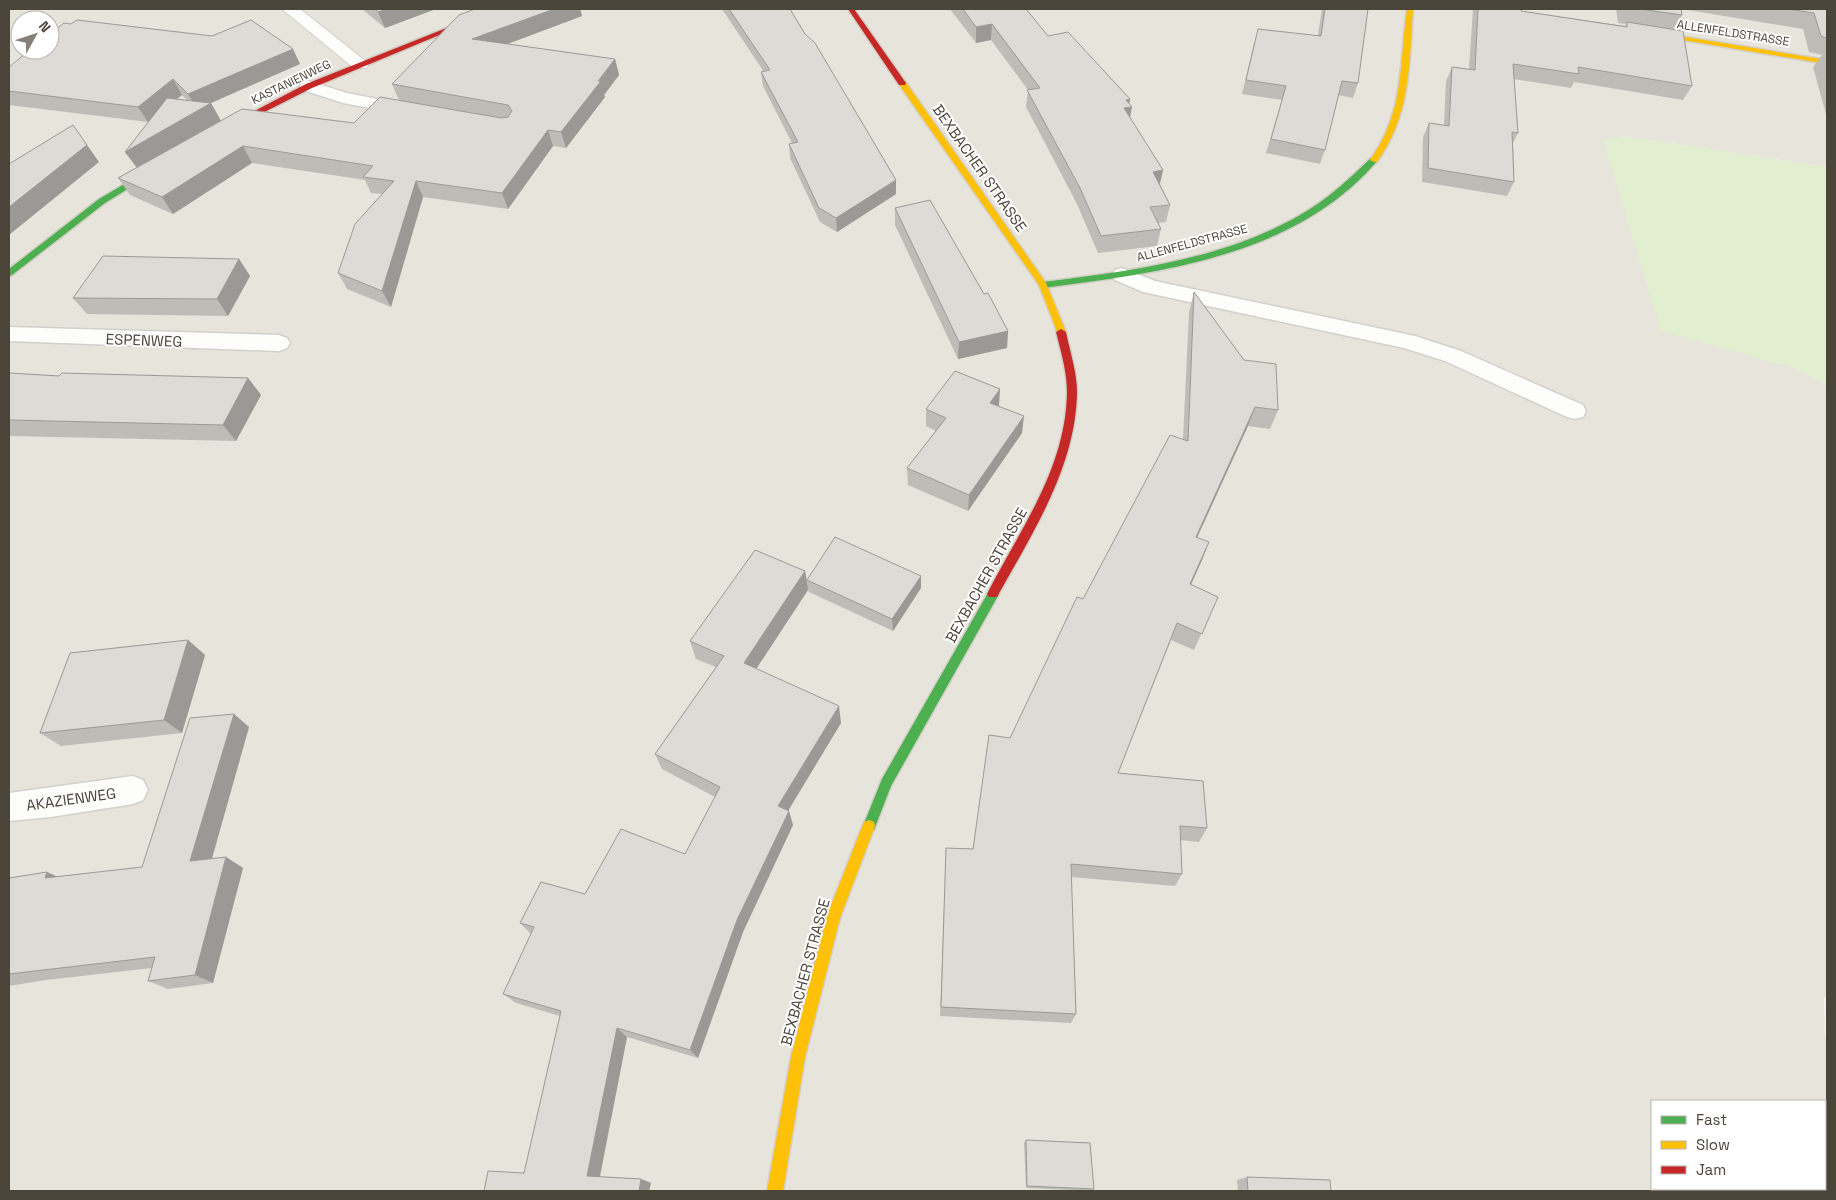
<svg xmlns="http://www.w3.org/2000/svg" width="1836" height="1200" font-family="'Space Grotesk',sans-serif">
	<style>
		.residential { fill: #e7e4dc; fill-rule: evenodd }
		.green { fill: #e1eecf }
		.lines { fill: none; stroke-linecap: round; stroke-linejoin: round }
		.lane-casing { stroke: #d2d0cb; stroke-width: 3 }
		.street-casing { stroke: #d2d0cb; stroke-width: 2 }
		.fast-casing { stroke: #d3cfc5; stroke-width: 3 }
		.slow-casing { stroke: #d3cfc5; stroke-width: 3 }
		.jam-casing { stroke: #d3cfc5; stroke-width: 3 }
		.lane { fill: #fdfdfc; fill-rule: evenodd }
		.street { fill: #fdfdfc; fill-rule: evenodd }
		.fast { fill: #4caf50; fill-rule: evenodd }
		.slow { fill: #ffc107; fill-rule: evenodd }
		.jam { fill: #c62828; fill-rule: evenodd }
		.wall { fill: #bfbcb8; fill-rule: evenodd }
		.shaded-wall { fill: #9b9996 }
		.building { fill: #dedbd6; stroke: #9b9996 }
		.labels { text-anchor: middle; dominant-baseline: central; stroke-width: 4; stroke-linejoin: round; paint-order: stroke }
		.far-street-label { font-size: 12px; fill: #4b4439; stroke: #fff }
		.street-label { font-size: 15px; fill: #4b4439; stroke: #fff }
	</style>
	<rect width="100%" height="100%" fill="#f4f2ee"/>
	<!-- residential -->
	<path class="residential" d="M9,9H1827V167L1624,136L1603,141L1800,370L1827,385V996L1824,998L1825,1034L1827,1040V1191H9ZM20,20H50V50H20ZM1652,1101H1825V1189H1652Z"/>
	<!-- green -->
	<path class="green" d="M1624,136L1827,167V385L1800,370L1661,331L1603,140Z"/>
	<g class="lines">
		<!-- lane casing -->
		<g class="lane-casing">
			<path id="lane" d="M309,81L347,93L413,106L416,110L413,114L407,115L343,103L303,90L300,86L303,82Z
				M1122,268L1155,281L1415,336L1461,351L1583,405L1586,411L1583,417L1575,419L1567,417L1445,361L1404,348L1143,292L1115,280L1112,275L1115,270Z
				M9,327L279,335L287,338L290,343L287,348L279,351L9,341Z
				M133,776L143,780L148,790L143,800L133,804L51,817L9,821V793Z"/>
		</g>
		<!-- street casing -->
		<g class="street-casing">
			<path id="street" d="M282,9H300L369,64L366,68H354Z"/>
		</g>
		<!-- fast casing -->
		<g class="fast-casing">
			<path id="fast" d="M1371,158L1378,160C1297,256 1160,273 1043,288L1039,285L1043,282C1130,271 1222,260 1300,215C1327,200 1349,179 1371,158Z
				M153,167L160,169L105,203L12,275L9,276V269L99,199Z
				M993,589L997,591L999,594L891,786L874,830L869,832L864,830L863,826L882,779L989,591Z"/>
		</g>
		<!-- slow casing -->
		<g class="slow-casing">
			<path id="slow" d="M1407,9H1413C1409,65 1411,114 1377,162H1374L1370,160C1405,111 1399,65 1407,9Z
				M1649,31L1827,60V64L1647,34V32Z
				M899,81H905L1046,283L1066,332L1064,334H1058L1039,285L898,83Z
				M869,820L874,822L875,826L840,918L805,1057L783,1191H767L791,1057L826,918L864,822Z"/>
		</g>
		<!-- jam casing -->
		<g class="jam-casing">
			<path id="jam" d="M494,9H502L312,88L231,129L224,127L306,84Z
				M848,9H854L906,83L905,85H899Z
				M1061,329L1066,332C1070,352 1077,372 1077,392C1076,467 1032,534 997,597H989L987,594C1020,529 1066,469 1067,392C1067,372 1061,352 1056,332Z"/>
		</g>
		<!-- lane -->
		<use href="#lane" class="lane"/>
		<!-- street -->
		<use href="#street" class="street"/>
		<!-- fast -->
		<use href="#fast" class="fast"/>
		<!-- slow -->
		<use href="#slow" class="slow"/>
		<!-- jam -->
		<use href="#jam" class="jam"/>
	</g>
	<!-- wall -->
	<path class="wall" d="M362,9H436L385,28Z
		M475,9H580L582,16L507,44L615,59L619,75L604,95L605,97L566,148L553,146L508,209L423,197L391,307L347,289L338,273L382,194L371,193L365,180L252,163L173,214L130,195L118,178L137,168L125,152L148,122L9,105V67L300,64L211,103L221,121L354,123L399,100L392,84ZM182,95L188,101L177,99Z
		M722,9H790L805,34L896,180V194L837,232L820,222L790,158L789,144L792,143L763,86L761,72H764Z
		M950,9H1026L1048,36L1129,104L1130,118L1163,170L1160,184L1170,205L1166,222L1158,223L1161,229L1157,246L1098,253L1077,204L1026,107L1028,90L991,40L976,43Z
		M1322,9H1368L1358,83L1353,98L1338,95L1325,150L1320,164L1266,153L1282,100L1242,94L1254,43L1318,35Z
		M1473,9H1522L1521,11L1625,26L1626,24L1618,23L1616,9H1681L1682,15L1673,30L1692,86L1683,100L1574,82L1571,88L1514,79L1518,133L1513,143L1514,182L1507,196L1422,182L1423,137L1429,123L1444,125L1446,81L1452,67L1469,69Z
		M1682,9H1827V118L1813,67L1822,55L1809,52L1803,29Z
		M895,208L984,294L1008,331L1007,348L958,359L895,225Z
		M239,259L250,276L228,316L87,314L73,298Z
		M1194,292L1278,410L1270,429L1248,426L1197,538L1209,542L1202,560L1191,585L1218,597L1194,650L1171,640L1118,773L1207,828L1199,842L1180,840L1182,874L1175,886L1071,877L1076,1014L1071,1023L940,1016L946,848L973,849L1010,738L1083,599L1183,439L1189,312Z
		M9,373L59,376L248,378L261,395L236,441L9,436Z
		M998,406L1022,433L968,511L908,485L907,468L936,431L926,426V409Z
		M805,571L807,580L921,588L893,631L809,592L808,590L756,668L841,723L788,810L793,825L743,932L698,1058L627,1037L600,1177L641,1179L651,1183L649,1191H484L524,1173L560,1016L516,1003L503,994L531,934L520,923L585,894L685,854L715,797L662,769L655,754L716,667L696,659L690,641Z
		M188,640L205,655L182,733L61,746L40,733Z
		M234,714L249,727L212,859L226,857L243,868L213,983L168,989L148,981L152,968L46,980L9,986V878L47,872L57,877L142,867Z
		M1026,1140L1094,1189L1091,1191L1026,1188L1024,1143Z
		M1247,1177L1331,1191H1238L1237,1180Z"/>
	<!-- shaded-wall -->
	<path class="shaded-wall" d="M387,9H436L385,28L378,12Z
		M554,9H580L582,16L478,55L472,39Z
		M992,24L991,40L976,43V27Z
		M293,49L300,64L197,109L188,94Z
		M615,59L619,75L604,95L605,97L566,148L561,132Z
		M173,79L182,95L148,122L138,107Z
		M1130,99L1129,107H1132L1129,123L1121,125L1126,100Z
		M211,103L221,121L138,169L125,152Z
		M73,125L99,162L9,235V207Z
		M548,130L553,146L508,209L502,193Z
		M243,146L252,163L173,214L162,197Z
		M1163,170L1159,187L1153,172Z
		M896,180V194L837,232L836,218Z
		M416,181L423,197L391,307L382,291Z
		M239,259L250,276L228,316L217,299Z
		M1008,331L1007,348L958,359L959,342Z
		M248,378L261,395L236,441L223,425Z
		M1000,389L999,406L988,420L990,403Z
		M1255,407L1248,426L1189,555L1196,537Z
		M1024,416L1022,433L968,511L969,495Z
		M1209,542L1202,560L1183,602L1190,584Z
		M805,571L808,590L749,680L744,663Z
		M921,576V588L893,631L892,619Z
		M188,640L205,655L182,733L164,720Z
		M839,706L841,723L782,821L778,806Z
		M234,714L249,727L208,872L190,861Z
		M789,811L793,825L743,932L698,1058L690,1050L737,920Z
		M226,857L243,868L213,983L195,975Z
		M47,872L69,882L45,878Z
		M617,1028L627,1037L599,1180L587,1176Z
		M641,1179L651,1183L649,1191H639Z"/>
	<!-- building -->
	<path class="building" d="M375,9H387L378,12Z
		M475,9H554L472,39L615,59L598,81H601L561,132L548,130L502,193L416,181L382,291L338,273L355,224L394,181L363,177L373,166L243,146L162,197L118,178L242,109L354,123L380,97L501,118L508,117L512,111L508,105L392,84L459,15Z
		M729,9H790L805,34L815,43L896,180L836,218L819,208L789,144L798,142L761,72L770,70Z
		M963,9H1026L1048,36L1068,32L1130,99L1126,100L1132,107L1124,108L1163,170L1153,172L1170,205L1150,207L1161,229L1101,236L1080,188L1027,90L1040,88L992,24L976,27Z
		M1325,9H1368L1358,83L1342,81L1325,150L1271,139L1286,86L1246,80L1258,29L1321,36Z
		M1478,9H1522L1521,11L1627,27V22L1683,31L1692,86L1578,67L1579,74L1513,64L1518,133L1512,132L1514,182L1428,168L1429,123L1449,126L1452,67L1475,70Z
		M1640,9H1681L1682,15Z
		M1788,9H1827V38L1821,36L1814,13Z
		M77,20L212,36L251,20L293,49L188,94L173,79L138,107L9,91V67L30,50H50V34L64,23L71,24Z
		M167,98L211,103L125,152Z
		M73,125L87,145L9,207V164Z
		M930,200L984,294L988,293L1008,331L959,342L895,208Z
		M103,256L239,259L217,299L73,298Z
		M1194,292L1244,360L1276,364L1278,410L1255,407L1196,537L1209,542L1190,584L1218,597L1202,634L1177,623L1118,773L1203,781L1207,828L1180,826L1182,874L1071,864L1076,1014L941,1007L946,848L973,849L989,735L1010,738L1077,597L1083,599L1170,435L1188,441Z
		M955,371L1000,389L990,403L1024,416L969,495L907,468L946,418L926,409Z
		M9,373L59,376L62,373L248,378L223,425L9,420Z
		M835,537L921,576L892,619L807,580Z
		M755,550L805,571L744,663L839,706L778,806L789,811L737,920L690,1050L617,1028L587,1176L641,1179L639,1191H484L488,1171L524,1173L561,1011L503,994L534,927L520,923L541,882L585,894L621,829L685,854L720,787L655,754L724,656L690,641Z
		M188,640L164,720L40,733L70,653Z
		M234,714L190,861L226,857L195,975L148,981L155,957L9,974V878L47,872L45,878L142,867L190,718Z
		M1026,1140L1090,1143L1094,1189L1027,1186Z
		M1247,1177L1330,1180L1331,1191H1248Z"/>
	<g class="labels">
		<!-- far-street labels -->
		<g class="far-street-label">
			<text transform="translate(1733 33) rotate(9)">ALLENFELDSTRASSE</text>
			<text transform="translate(291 82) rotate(-26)">KASTANIENWEG</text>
			<text transform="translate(1192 243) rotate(-15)">ALLENFELDSTRASSE</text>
		</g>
		<!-- street labels -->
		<g class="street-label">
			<text transform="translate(980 168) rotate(55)">BEXBACHER STRASSE</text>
			<text transform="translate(144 340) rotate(2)">ESPENWEG</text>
			<text transform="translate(986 575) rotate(-61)">BEXBACHER STRASSE</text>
			<text transform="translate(71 799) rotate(-8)">AKAZIENWEG</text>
			<text transform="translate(805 972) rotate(-75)">BEXBACHER STRASSE</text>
		</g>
	</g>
	<!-- border -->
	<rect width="1836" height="1200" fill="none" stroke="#4b4439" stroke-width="20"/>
	<!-- legend -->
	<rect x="1651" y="1100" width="175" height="90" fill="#ffffff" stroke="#b7b4b0"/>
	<rect x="1661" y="1116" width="25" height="8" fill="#4caf50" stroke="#b7b4b0"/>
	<text x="1696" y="1125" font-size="15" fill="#4b4439">Fast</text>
	<rect x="1661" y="1141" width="25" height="8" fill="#ffc107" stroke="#b7b4b0"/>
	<text x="1696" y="1150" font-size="15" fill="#4b4439">Slow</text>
	<rect x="1661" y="1166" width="25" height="8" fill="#c62828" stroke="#b7b4b0"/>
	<text x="1696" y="1175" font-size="15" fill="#4b4439">Jam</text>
	<!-- north arrow -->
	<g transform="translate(35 35) rotate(50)"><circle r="24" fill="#ffffff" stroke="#b7b4b0"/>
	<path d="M0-4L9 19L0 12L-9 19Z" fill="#868178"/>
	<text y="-8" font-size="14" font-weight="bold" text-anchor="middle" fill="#4b4439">N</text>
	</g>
</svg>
